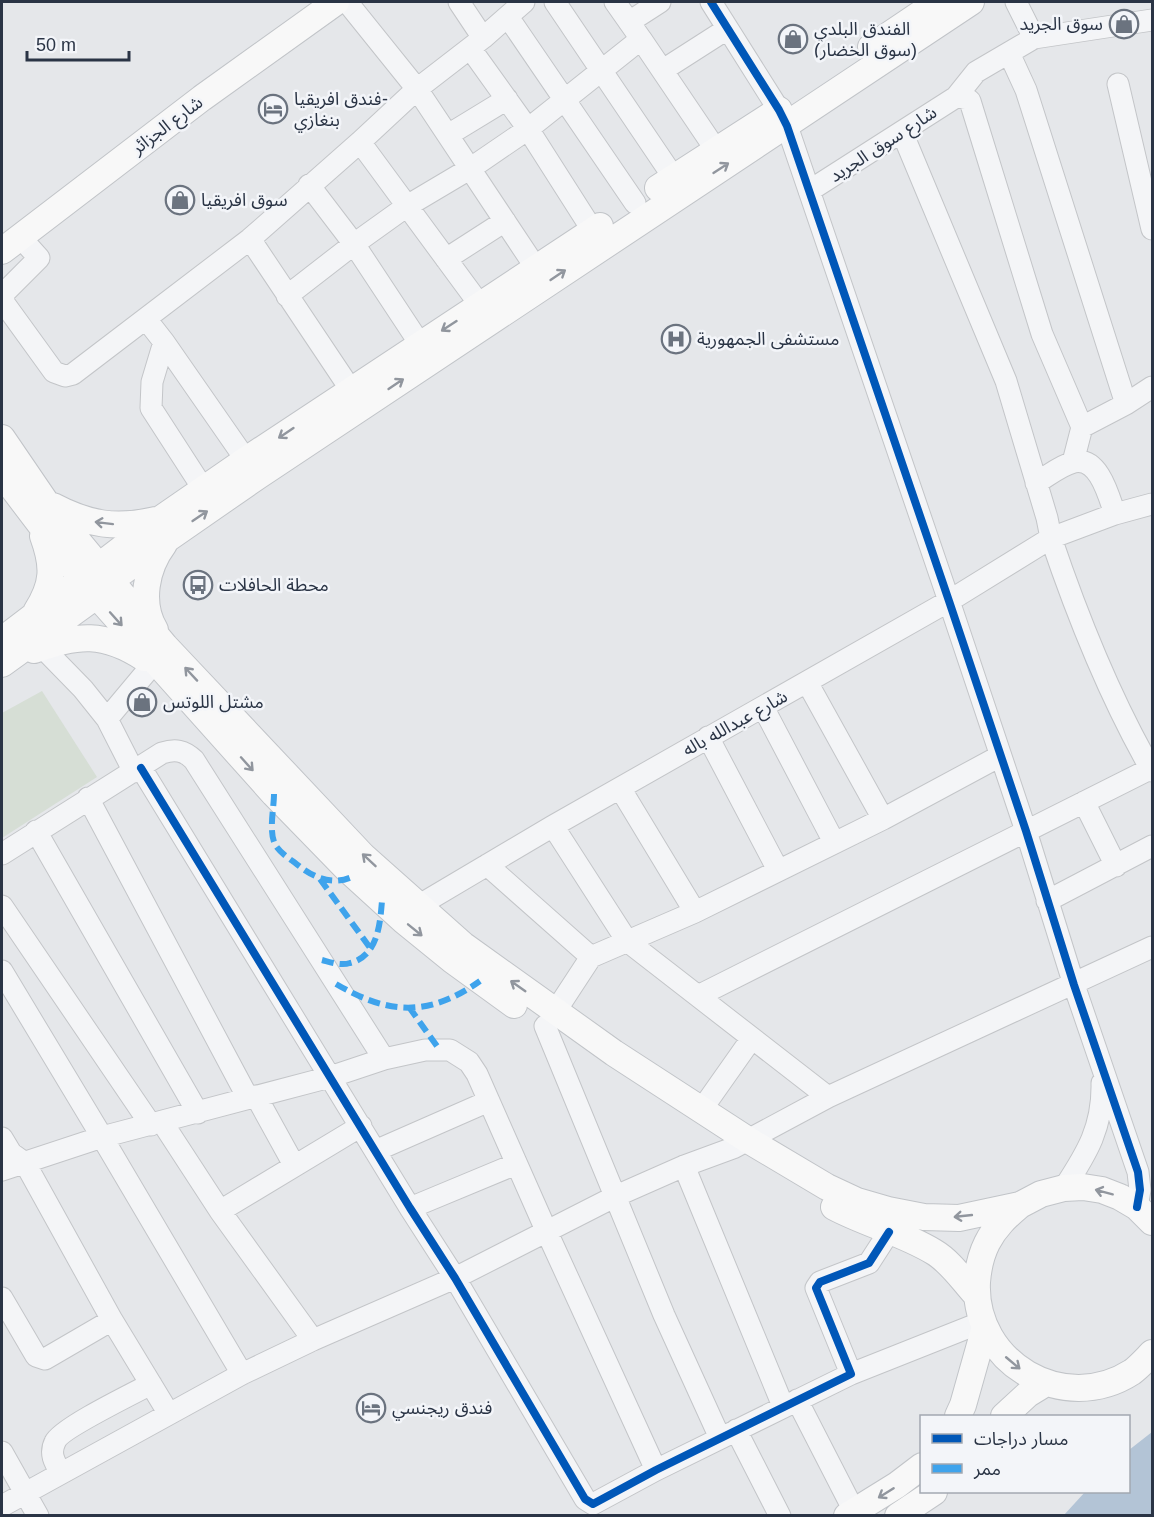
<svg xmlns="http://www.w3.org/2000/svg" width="1154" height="1517" font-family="Helvetica,'Noto Sans Arabic',sans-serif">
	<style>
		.green { fill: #d6ded5 }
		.water { fill: #b3c4d6 }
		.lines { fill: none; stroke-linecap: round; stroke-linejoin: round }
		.minor-casing { stroke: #c3c5c8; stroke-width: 23 }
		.major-casing { stroke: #c1c4c8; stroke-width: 28 }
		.minor { stroke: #f4f5f7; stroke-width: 21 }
		.major { stroke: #f8f8f8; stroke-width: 26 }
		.quiet { stroke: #3ea3ec; stroke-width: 6; stroke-dasharray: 12 6; stroke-linecap: butt }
		.cycleway-casing { stroke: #f3f5f9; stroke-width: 11 }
		.cycleway { stroke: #0057b8; stroke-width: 8 }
		.oneway { stroke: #91969e }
		.labels { text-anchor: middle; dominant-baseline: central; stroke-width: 5; stroke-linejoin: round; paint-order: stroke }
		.poi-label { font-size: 18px; fill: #2a3445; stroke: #f3f5f9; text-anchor: start }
		.street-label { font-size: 18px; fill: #2a3445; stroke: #f3f5f9 }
	</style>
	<rect width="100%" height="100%" fill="#e5e7ea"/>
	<!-- green -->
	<path class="green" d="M42,691L97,777L2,838V713Z"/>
	<!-- water -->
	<path class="water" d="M1152,1432V1515H1064L1085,1492H1128L1129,1450Z"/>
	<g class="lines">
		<!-- minor casing -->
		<g class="minor-casing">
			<path id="minor" d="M347,2L417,89L536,268
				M459,2L483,38
				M555,2L674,178
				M711,2L779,110L787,126L949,601L1026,831L1074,985L1138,1172L1140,1190L1137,1207
				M1016,2L1034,38
				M508,17L635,203
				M629,22L660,2
				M641,39L716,150
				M470,48L528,129L593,231
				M1009,53L1026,90L1126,404
				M663,70L727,29
				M1118,84L1152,229
				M956,97L976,72L1034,38L1152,20
				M448,135L507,99
				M360,142L480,305
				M309,185L354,244L420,344
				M809,191L956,97L966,98L970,101L1042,334L1082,427L1073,462
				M21,238L39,258L5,292L3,300L4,303L54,372L65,376L73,374L250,239L360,142L417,89L483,38L524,2
				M250,239L351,390L356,406
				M446,259L505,221
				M287,296L354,244L407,206L471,168L528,129L641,39L615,2
				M146,319L164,342L246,460
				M164,342L152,382L151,408L204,490
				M1082,427L1126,404L1152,387
				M1036,483C1048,476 1061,465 1074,462C1099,456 1109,497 1115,514
				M1152,504L1115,514L1051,538C1078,618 1110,698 1152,771
				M42,647L83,689L107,719L134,772
				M807,682L883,819
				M763,707L834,842
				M107,719L153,664
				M708,737L778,870
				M141,768L410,1208L455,1278L585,1499L593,1504L656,1470L851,1374L816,1288L820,1282L869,1263L889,1232
				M620,788L695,912L883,819L1000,756
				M88,798L248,1098
				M1084,802L1116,866
				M553,826L627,941L828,1097
				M36,831L198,1113
				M2,854L162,753C175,749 184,750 194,760L384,1059
				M487,865L591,957L695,912
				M1047,901L1152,846
				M2,906L151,1125
				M418,906L553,826L949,601L1051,538L1047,518L1006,381L902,132
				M2,971L102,1137L242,1374
				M698,996L1152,768
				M555,1012L591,957
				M545,1026L664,1315L720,1438
				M256,1096L294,1165
				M702,1109L752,1038
				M162,1122L220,1211L313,1340
				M2,1138L11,1153L25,1163L112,1320L169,1414
				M375,1151L489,1101
				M684,1166L783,1406
				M2,1170L102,1137L330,1077L384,1059L425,1050H450L469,1062L477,1074L546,1230L656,1470
				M1064,1188C1087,1153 1103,1127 1102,1083
				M410,1208L516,1164
				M220,1211L361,1126
				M2,1298L36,1356L45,1359L112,1320
				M851,1374L982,1322
				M797,1400L854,1511
				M736,1430L780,1516
				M2,1452L38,1516
				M61,1473C55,1463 49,1454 55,1442C60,1429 134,1393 151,1384
				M2,1506L242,1374L313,1340L455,1278L616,1196L684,1166L733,1148L828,1097L1152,947"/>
		</g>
		<!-- major casing -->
		<g class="major-casing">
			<path id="major" d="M871,47L938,2
				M658,188L779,110
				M2,251L202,98L336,2
				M2,438L47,504L165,646L363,856L463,945L614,1053L748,1140L827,1187L857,1201L888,1210L924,1217L959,1218L1020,1205L1041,1194L1064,1188L1083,1187L1102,1190L1120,1197L1137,1207L1152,1222
				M2,474L81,578L274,794L347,869L404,921L452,960L514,1005
				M53,506C89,525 116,529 156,520
				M36,612C54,584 54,566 43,536
				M155,630C139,603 146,568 164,544
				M2,640L162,518L246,460L600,226
				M34,650C78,634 104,632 144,658
				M2,664L96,596L110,581L170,537L258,476L971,2
				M1020,1205C1007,1216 995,1227 987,1243C981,1255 978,1269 977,1282C973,1363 1064,1416 1132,1372C1139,1367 1146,1359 1152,1353
				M834,1207C866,1224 903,1233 934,1252C951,1262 963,1281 977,1296
				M958,1416L963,1405L985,1327
				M1004,1416L1028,1394L1046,1383
				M847,1516L897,1485L922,1466
				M898,1516L934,1492"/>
		</g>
		<!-- minor -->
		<use href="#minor" class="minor"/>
		<!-- major -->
		<use href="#major" class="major"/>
		<!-- quiet -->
		<path class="quiet" d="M274,794C274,809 268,833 276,846C280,852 288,858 294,862C312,877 332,887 354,876
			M320,879L371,949
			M322,960C330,962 341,966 350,963C378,956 380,924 382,901
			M336,984C389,1015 429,1017 480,981
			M409,1007L439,1049"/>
		<!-- cycleway casing -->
		<g class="cycleway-casing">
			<path id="cycleway" d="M711,2L779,110L787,126L949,601L1026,831L1074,985L1138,1172L1140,1190L1137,1207
				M141,768L410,1208L455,1278L585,1499L593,1504L656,1470L851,1374L816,1288L820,1282L869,1263L889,1232"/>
		</g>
		<!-- cycleway -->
		<use href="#cycleway" class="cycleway"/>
	</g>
	<!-- one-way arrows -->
	<defs><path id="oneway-shaft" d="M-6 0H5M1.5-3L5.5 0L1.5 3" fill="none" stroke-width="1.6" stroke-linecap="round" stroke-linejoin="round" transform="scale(1.5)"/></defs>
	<g class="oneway">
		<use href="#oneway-shaft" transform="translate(721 168) rotate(-33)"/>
		<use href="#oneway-shaft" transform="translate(558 275) rotate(-34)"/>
		<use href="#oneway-shaft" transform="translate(449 326) rotate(147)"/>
		<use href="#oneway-shaft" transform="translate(396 384) rotate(-34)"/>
		<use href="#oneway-shaft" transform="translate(286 433) rotate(146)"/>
		<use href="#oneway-shaft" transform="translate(200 516) rotate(-34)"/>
		<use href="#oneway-shaft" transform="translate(104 523) rotate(-173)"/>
		<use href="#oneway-shaft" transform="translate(116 619) rotate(48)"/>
		<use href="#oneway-shaft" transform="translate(191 674) rotate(-133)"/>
		<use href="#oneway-shaft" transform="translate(247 764) rotate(48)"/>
		<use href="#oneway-shaft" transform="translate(369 860) rotate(-137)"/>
		<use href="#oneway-shaft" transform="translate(415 930) rotate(39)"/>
		<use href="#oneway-shaft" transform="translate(518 986) rotate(-145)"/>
		<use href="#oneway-shaft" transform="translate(1104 1192) rotate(-165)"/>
		<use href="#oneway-shaft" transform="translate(963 1216) rotate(174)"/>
		<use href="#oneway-shaft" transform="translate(1013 1363) rotate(40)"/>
		<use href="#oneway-shaft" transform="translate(886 1493) rotate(148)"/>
	</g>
	<!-- icons -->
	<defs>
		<g id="shop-ring" transform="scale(1.5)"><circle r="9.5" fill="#f3f5f9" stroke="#6b737f" stroke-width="1.5"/><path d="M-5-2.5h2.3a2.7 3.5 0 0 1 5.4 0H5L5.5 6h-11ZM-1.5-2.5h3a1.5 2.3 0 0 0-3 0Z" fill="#6b737f"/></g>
		<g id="hotel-ring" transform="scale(1.5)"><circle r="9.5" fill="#f3f5f9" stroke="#6b737f" stroke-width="1.5"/><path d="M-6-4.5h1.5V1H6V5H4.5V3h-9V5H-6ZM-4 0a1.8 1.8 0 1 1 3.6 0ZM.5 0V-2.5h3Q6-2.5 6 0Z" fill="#6b737f"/></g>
		<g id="hospital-ring" transform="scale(1.5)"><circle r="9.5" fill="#f3f5f9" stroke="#6b737f" stroke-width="1.5"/><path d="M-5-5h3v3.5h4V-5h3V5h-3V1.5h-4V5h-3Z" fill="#6b737f"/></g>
		<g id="bus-ring" transform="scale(1.5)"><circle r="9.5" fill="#f3f5f9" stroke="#6b737f" stroke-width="1.5"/><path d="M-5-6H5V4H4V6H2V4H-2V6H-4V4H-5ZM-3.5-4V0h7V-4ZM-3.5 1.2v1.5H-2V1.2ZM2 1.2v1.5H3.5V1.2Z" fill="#6b737f"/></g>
	</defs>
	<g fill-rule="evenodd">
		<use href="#shop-ring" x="1124" y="24"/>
		<use href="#shop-ring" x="793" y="39"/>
		<use href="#hotel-ring" x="273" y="109"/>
		<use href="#shop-ring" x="180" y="200"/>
		<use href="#hospital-ring" x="676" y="339"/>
		<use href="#bus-ring" x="198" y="585"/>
		<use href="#shop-ring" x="142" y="702"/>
		<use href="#hotel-ring" x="371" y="1408"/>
	</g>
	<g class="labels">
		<!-- poi labels -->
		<g class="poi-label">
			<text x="1103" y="24" text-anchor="end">سوق الجريد</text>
			<text x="814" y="29">الفندق البلدي<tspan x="814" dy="21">(سوق الخضار)</tspan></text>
			<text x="294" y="99">فندق افريقيا-<tspan x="294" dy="21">بنغازي</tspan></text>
			<text x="201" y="200">سوق افريقيا</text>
			<text x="697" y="339">مستشفى الجمهورية</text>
			<text x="219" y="585">محطة الحافلات</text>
			<text x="163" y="702">مشتل اللوتس</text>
			<text x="392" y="1408">فندق ريجنسي</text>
		</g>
		<!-- street labels -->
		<g class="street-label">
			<text transform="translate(167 125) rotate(-37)">شارع الجزائر</text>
			<text transform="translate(883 144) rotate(-33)">شارع سوق الجريد</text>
			<text transform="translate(735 723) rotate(-29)">شارع عبدالله باله</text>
		</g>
	</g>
	<!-- border -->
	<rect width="1154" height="1517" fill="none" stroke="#2a3445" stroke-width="6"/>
	<!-- legend -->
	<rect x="920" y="1415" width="210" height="78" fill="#f3f5f9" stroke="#a3a8b1" stroke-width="1.5"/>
	<rect x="932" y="1434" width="30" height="9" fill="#0057b8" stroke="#a3a8b1" stroke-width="1.5"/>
	<text x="974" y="1445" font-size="18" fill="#2a3445">مسار دراجات</text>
	<rect x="932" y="1464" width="30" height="9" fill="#3ea3ec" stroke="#a3a8b1" stroke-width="1.5"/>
	<text x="974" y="1475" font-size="18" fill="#2a3445">ممر</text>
	<!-- scale -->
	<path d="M27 51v9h102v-9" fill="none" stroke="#2a3445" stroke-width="3"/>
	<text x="36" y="51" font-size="18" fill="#2a3445" stroke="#f3f5f9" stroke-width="4.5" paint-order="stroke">50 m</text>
</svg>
